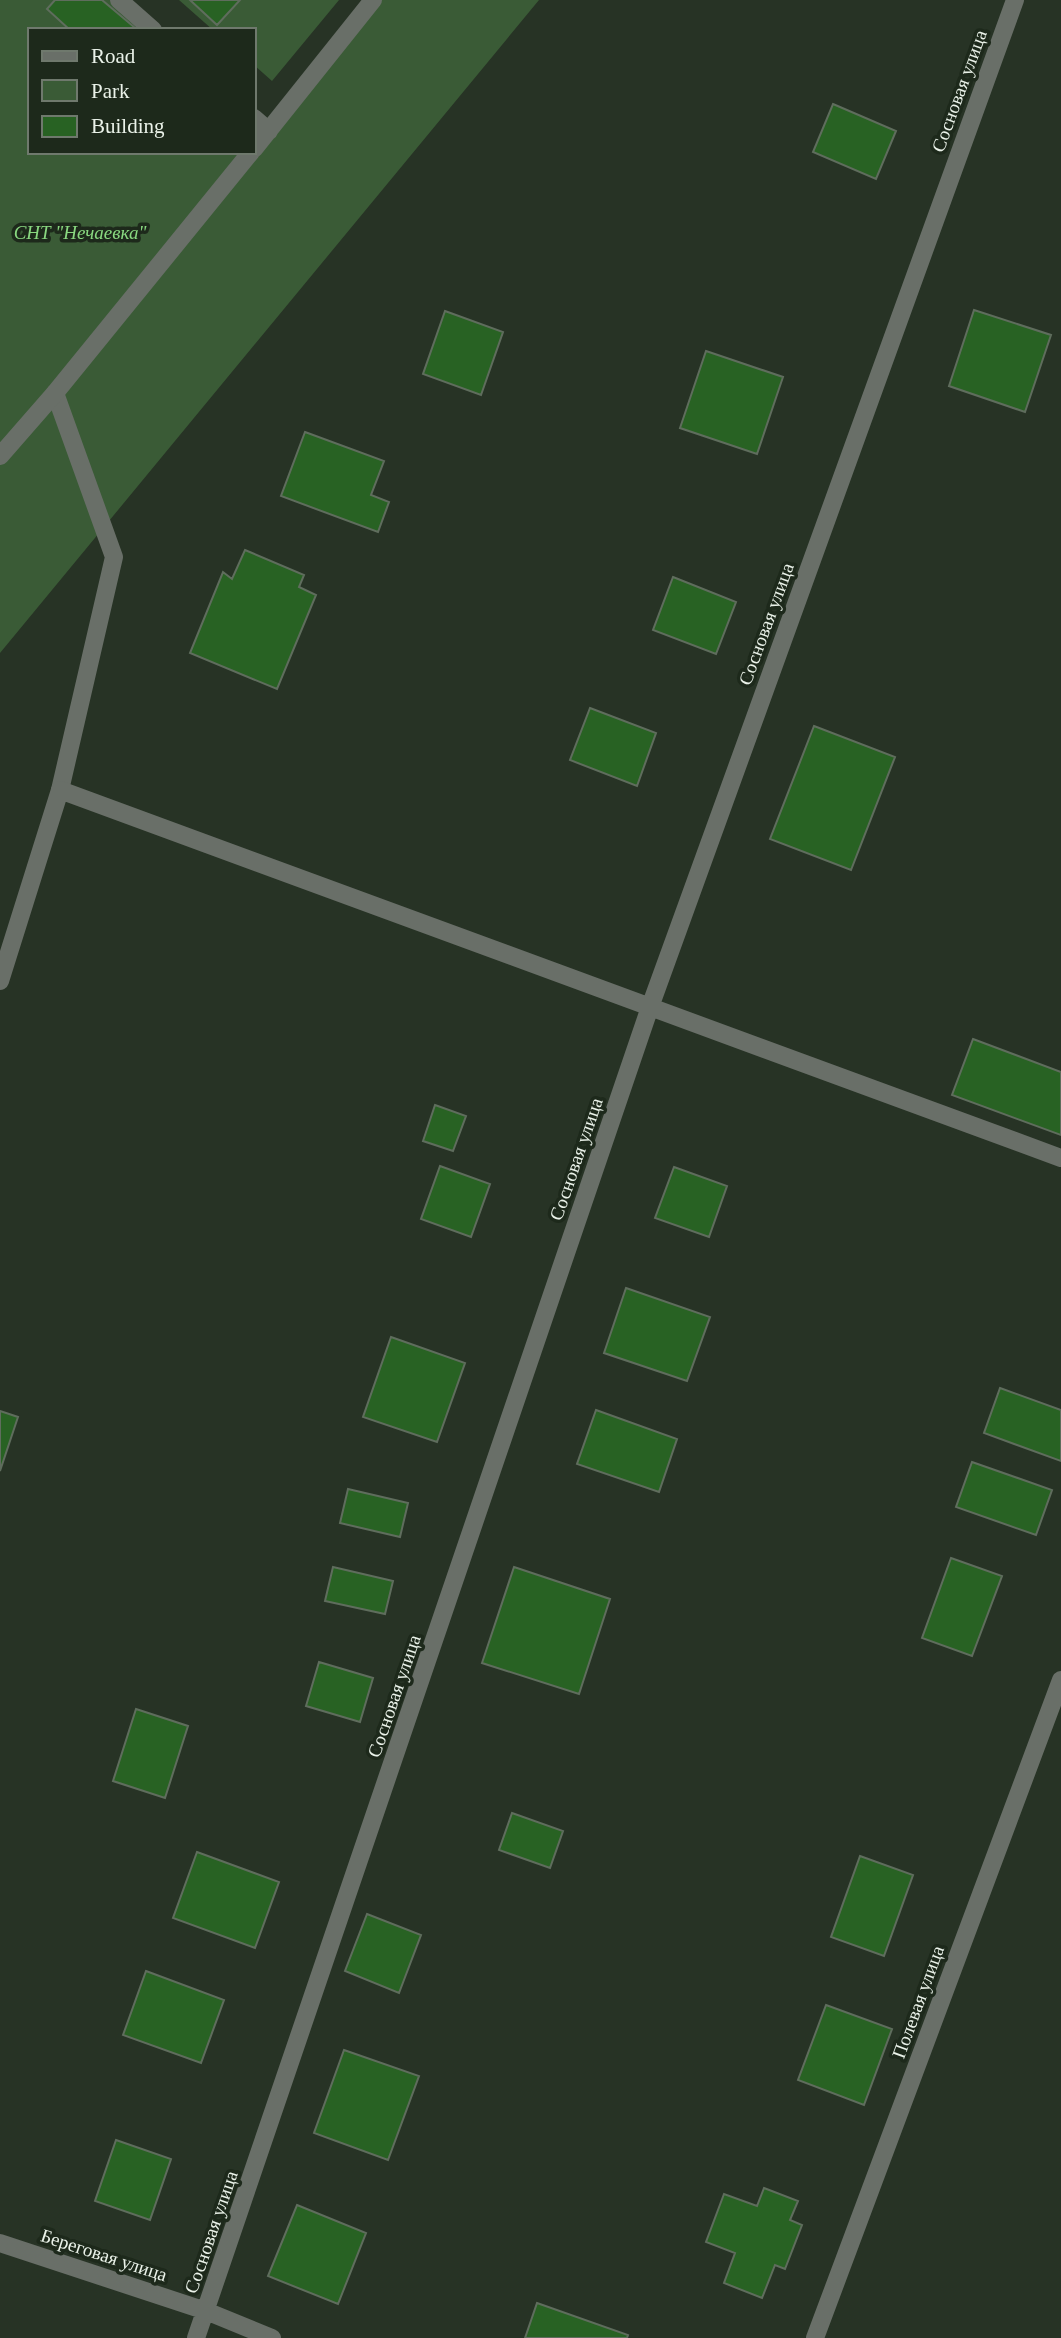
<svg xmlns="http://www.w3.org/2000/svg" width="1061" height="2338" font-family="'Times New Roman',serif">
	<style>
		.green { fill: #3a5b36 }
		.building { fill: #286223; stroke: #5f6d5d; stroke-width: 2 }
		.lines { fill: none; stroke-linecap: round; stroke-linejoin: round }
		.lane { stroke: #696f68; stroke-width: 18 }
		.street { stroke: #696f68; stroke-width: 18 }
		.labels { text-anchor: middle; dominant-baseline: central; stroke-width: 7; stroke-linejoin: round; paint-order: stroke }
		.street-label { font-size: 19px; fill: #eaf2e9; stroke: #1d291b }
		.park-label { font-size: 19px; font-style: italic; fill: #89d880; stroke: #1d291b }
	</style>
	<rect width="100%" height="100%" fill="#273325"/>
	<!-- green -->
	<path class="green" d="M0,0H120L154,30H30V152H251L0,455Z
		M179,0H339L272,81L254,65V30H213Z
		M380,0H539L0,653V462Z"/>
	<!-- building -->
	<path class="building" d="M55,0H102L134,27L131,30H70L47,9Z
		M190,0H240L217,25Z
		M833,104L896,131L876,179L813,152Z
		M974,310L1051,335L1025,412L949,386Z
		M445,311L503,332L481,395L423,374Z
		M706,351L783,377L757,454L680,428Z
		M305,432L384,461L371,495L389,502L378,532L281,496Z
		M245,550L304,575L299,587L316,595L277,689L190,653L223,572L232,579Z
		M673,577L736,602L716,654L653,630Z
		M590,708L656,733L637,786L570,760Z
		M814,726L895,757L851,870L770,839Z
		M973,1039L1061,1072V1135L952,1095Z
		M435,1105L466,1116L453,1151L423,1141Z
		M440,1166L490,1184L471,1237L421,1219Z
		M674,1167L727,1186L709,1237L655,1218Z
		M626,1288L710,1317L687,1381L604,1353Z
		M391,1337L465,1363L437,1442L363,1417Z
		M1000,1388L1061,1410V1461L984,1433Z
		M596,1410L677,1439L659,1492L577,1464Z
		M0,1411L18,1417L0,1471Z
		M972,1462L1052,1490L1036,1535L956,1507Z
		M348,1489L408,1503L400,1537L340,1523Z
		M951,1558L1002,1576L972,1656L922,1638Z
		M333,1567L393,1581L385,1614L325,1601Z
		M514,1567L610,1599L579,1694L482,1663Z
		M319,1662L373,1678L360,1722L306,1706Z
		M136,1709L188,1726L165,1798L113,1781Z
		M512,1813L563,1831L550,1868L499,1850Z
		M197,1852L279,1882L255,1948L173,1918Z
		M860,1856L913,1875L884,1956L831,1937Z
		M367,1914L421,1935L399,1993L345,1971Z
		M146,1971L224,2000L201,2063L123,2035Z
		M826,2005L892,2029L864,2105L798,2080Z
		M344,2050L419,2076L388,2160L314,2133Z
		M116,2140L171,2159L150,2220L95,2201Z
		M764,2188L798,2201L790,2220L802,2225L785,2269L775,2265L762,2298L724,2283L735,2253L706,2242L724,2194L757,2206Z
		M297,2205L366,2233L338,2304L268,2276Z
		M537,2303L628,2335L627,2338H525Z"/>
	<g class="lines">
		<!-- lane -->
		<path class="lane" d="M55,393L114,557L60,790"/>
		<!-- street -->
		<path class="street" d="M119,0L153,30
			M254,118L269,131
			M254,149L373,0
			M0,456L55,393L251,152
			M0,981L60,790L1061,1158
			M0,2243L206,2311L272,2338
			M196,2338L650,1007L1015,0
			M815,2338L1061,1680"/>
	</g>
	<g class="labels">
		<!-- street labels -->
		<g class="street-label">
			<text transform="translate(959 91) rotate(-70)">Сосновая улица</text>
			<text transform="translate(766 624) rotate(-70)">Сосновая улица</text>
			<text transform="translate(576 1159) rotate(-71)">Сосновая улица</text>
			<text transform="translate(394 1696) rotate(-71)">Сосновая улица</text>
			<text transform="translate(918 2002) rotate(-70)">Полевая улица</text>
			<text transform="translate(211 2232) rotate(-71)">Сосновая улица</text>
			<text transform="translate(104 2255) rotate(18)">Береговая улица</text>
		</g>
		<!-- park labels -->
		<g class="park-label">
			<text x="80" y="232">СНТ "Нечаевка"</text>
		</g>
	</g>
	<!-- legend -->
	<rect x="28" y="28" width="228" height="126" fill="#1d291b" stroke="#6f796d" stroke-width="2"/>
	<rect x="42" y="51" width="35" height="10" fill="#696f68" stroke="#6f796d" stroke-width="2"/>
	<text x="91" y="63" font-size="21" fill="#eaf2e9">Road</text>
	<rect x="42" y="80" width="35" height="21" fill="#3a5b36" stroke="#6f796d" stroke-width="2"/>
	<text x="91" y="98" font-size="21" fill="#eaf2e9">Park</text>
	<rect x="42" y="116" width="35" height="21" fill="#286223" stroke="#6f796d" stroke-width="2"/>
	<text x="91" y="133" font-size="21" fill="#eaf2e9">Building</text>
</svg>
